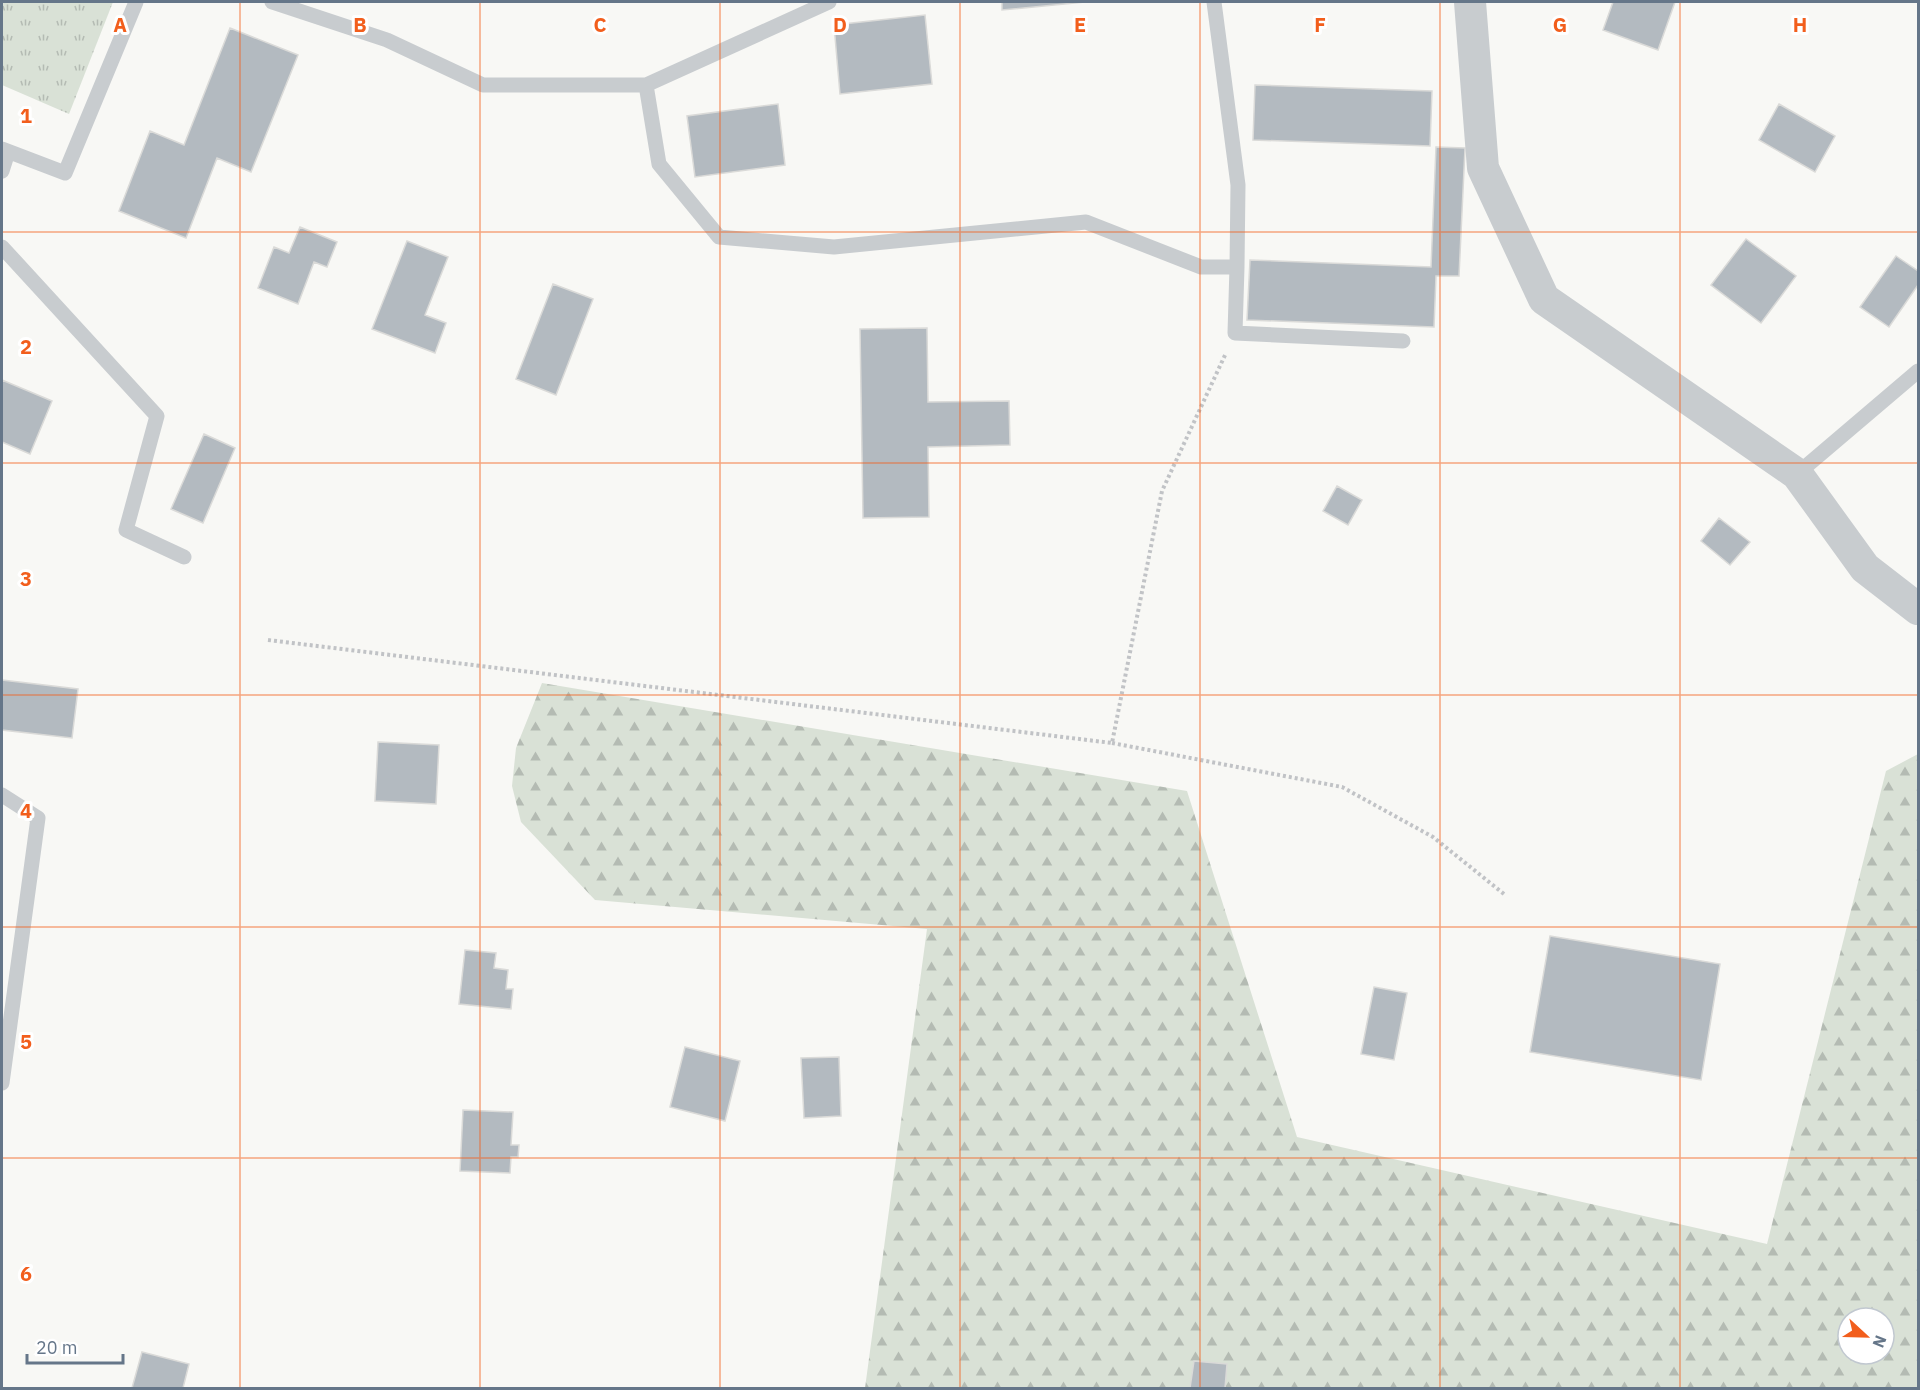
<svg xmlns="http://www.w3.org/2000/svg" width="1920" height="1390" font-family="'IBM Plex Sans',sans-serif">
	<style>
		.grass { fill: url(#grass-tufts) }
		.forest { fill: url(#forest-firs); fill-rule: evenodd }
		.building { fill: #b3bac0; stroke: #dadad8; stroke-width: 1.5 }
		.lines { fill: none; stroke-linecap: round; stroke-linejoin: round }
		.path { stroke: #c1c3c6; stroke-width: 4; stroke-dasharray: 3 3; stroke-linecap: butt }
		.service { stroke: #c8cccf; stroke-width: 15 }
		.minor { stroke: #c8cccf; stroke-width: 32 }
		.grid { fill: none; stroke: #f25e1c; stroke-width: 1.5; stroke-opacity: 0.55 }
		.grid-label { font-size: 20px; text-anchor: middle; font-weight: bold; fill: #f25e1c; stroke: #fff; stroke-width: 6; stroke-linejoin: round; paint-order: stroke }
	</style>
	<defs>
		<pattern id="grass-tufts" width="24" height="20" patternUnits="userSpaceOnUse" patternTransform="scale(1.5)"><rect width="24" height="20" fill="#d9e1d6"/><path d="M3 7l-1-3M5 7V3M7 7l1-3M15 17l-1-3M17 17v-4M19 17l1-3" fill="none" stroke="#b4bbb3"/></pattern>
		<pattern id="forest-firs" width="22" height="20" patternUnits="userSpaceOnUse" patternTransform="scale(1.5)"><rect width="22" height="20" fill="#d9e1d6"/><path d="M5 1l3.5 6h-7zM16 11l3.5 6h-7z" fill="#b4bbb3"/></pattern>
	</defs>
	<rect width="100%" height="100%" fill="#f8f8f5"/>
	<!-- grass -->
	<path class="grass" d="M2,2H113L69,114L2,85Z"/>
	<!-- forest -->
	<path class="forest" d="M542,683L1187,791L1297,1137L1767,1244L1886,771L1918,754V1388H865L927,929L595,900L521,822L512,786L516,748ZM1848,1318H1884V1354H1848Z"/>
	<!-- building -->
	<path class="building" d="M1002,2H1085L1002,10Z
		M1613,2H1675L1658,50L1603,30Z
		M925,15L932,84L840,94L834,25Z
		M230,28L298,55L251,172L217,158L186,238L119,211L150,131L184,145Z
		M1255,85L1432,91L1430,146L1253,140Z
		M778,104L785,165L695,177L687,116Z
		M1779,104L1835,136L1815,172L1759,140Z
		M1436,147L1465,148L1459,276H1436L1434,327L1247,320L1250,260L1431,267Z
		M300,227L337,242L327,267L314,262L298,304L258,288L274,247L289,253Z
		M1746,239L1796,276L1761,323L1711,285Z
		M407,241L448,257L425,315L446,323L435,353L372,329Z
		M1896,256L1918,271V285L1889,327L1860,307Z
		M553,284L593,299L556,395L516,379Z
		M927,328L928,402L1009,401L1010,445L928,447L929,517L863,518L860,329Z
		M2,380L52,401L30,454L2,442Z
		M204,434L235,448L203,523L171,509Z
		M1337,486L1362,500L1348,525L1323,511Z
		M1719,518L1750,542L1730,565L1701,541Z
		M2,680L78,689L72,738L2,730Z
		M378,742L439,745L436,804L375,801Z
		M1550,936L1720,964L1701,1080L1530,1052Z
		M465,950L496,953L494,968L508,970L506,989H513L511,1009L459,1004Z
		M1374,987L1407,993L1394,1060L1361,1054Z
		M685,1047L740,1061L725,1121L670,1107Z
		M839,1057L841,1116L804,1118L801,1058Z
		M463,1110L513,1112L511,1145H519L518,1157H511L510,1173L460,1171Z
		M142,1352L189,1364L183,1388H132Z
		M1194,1361L1227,1364L1225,1388H1190Z"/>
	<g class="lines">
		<!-- path -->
		<path class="path" d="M268,640L1112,743L1162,491L1226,353
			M1112,743L1342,787L1433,837L1504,894"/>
		<!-- service -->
		<path class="service" d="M272,2L387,40L483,85H646L829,2
			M646,85L659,164L719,237L834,247L1086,222L1201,267H1237L1238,185L1214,2
			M2,149L65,173L136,2
			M2,171L8,152
			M2,247L157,416L126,530L184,557
			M1237,267L1235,333L1403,341
			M1797,474L1918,371
			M2,795L38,818L2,1083"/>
		<!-- minor -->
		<path class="minor" d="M1470,2L1483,168L1544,299L1797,474L1865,568L1918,609"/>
	</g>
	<!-- grid -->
	<path class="grid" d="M240,2V1388M480,2V1388M720,2V1388M960,2V1388M1200,2V1388M1440,2V1388M1680,2V1388M2,232H1918M2,463H1918M2,695H1918M2,927H1918M2,1158H1918"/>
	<g class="grid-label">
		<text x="120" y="32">A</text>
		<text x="360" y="32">B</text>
		<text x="600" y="32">C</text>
		<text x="840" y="32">D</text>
		<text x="1080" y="32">E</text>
		<text x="1320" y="32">F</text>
		<text x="1560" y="32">G</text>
		<text x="1800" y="32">H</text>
		<text x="26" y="123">1</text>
		<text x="26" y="354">2</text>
		<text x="26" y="586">3</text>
		<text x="26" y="818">4</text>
		<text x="26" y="1049">5</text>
		<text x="26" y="1281">6</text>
	</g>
	<!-- border -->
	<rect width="1920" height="1390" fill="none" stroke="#657689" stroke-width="6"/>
	<!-- north arrow -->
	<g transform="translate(1866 1336) rotate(112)"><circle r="28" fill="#ffffff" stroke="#c1c8d0" stroke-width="1.5"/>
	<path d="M0-4.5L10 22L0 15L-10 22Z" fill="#f25e1c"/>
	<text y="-9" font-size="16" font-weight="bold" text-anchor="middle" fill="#657689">N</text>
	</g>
	<!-- scale -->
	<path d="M27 1354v9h96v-9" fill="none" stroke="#657689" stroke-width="3"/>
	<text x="36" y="1354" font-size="18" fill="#657689" stroke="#ffffff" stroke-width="4.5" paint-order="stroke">20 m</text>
</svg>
